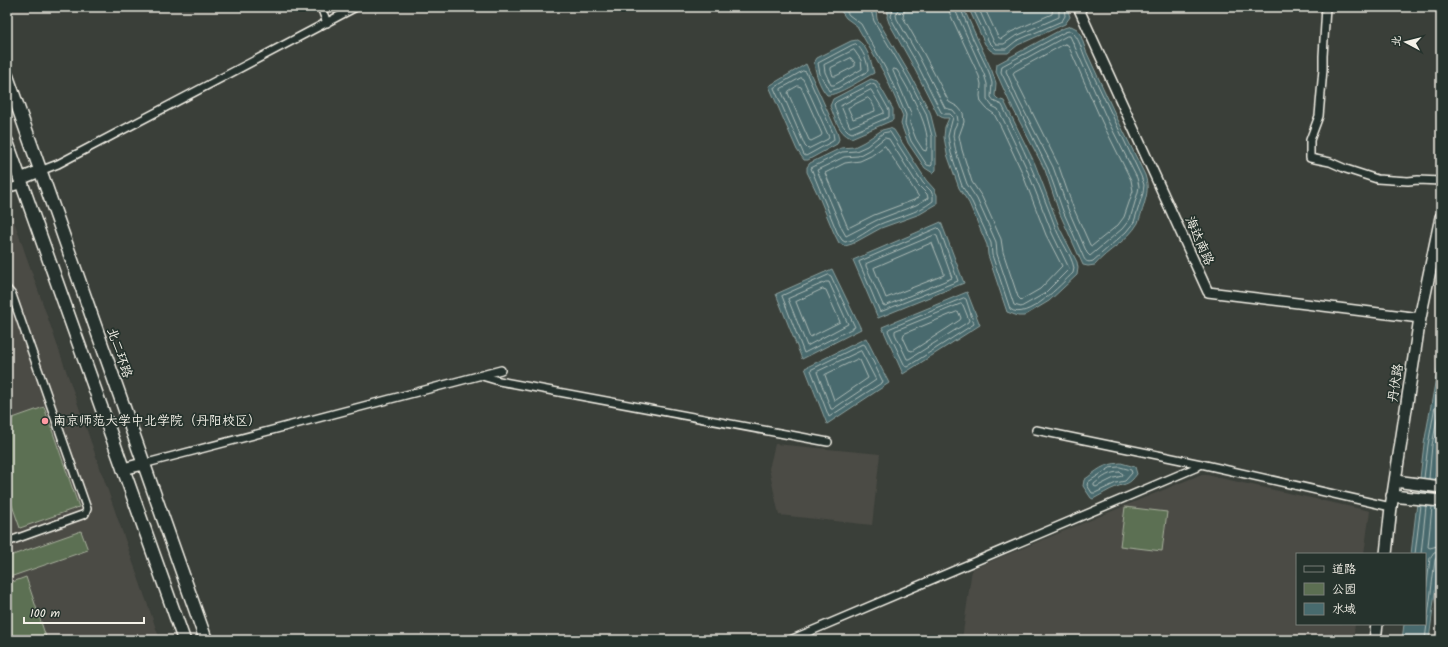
<svg xmlns="http://www.w3.org/2000/svg" width="1448" height="647" font-family="Kalam,'LXGW WenKai TC',sans-serif">
	<style>
		.built { fill: #4b4b45 }
		.green { fill: #5c6f52; stroke: #a8b09d }
		.water { fill: #486b6e; stroke: #8da19f }
		.lines { fill: none; stroke-linecap: round; stroke-linejoin: round }
		.shore { stroke: #afbbb7; stroke-width: 1 }
		.minor-casing { stroke: #f4f1e8; stroke-width: 10 }
		.tertiary-casing { stroke: #f4f1e8; stroke-width: 12 }
		.secondary-casing { stroke: #f4f1e8; stroke-width: 14 }
		.primary-casing { stroke: #f4f1e8; stroke-width: 15 }
		.minor { stroke: #26332d; stroke-width: 7 }
		.tertiary { stroke: #26332d; stroke-width: 9 }
		.secondary { stroke: #26332d; stroke-width: 11 }
		.primary { stroke: #26332d; stroke-width: 12 }
		.poi-dot { fill: #ff9aa2; stroke: #26332d; stroke-width: 1.5 }
		.labels { text-anchor: middle; dominant-baseline: central; stroke-width: 3.5; stroke-linejoin: round; paint-order: stroke }
		.street-label { font-size: 13px; fill: #f4f1e8; stroke: #26332d }
		.poi-label { font-size: 13px; fill: #f4f1e8; stroke: #26332d; text-anchor: start }
	</style>
	<rect width="100%" height="100%" fill="#3a3f39"/>
	<filter id="ink" filterUnits="userSpaceOnUse"><feTurbulence type="fractalNoise" baseFrequency=".025" numOctaves="2"/><feDisplacementMap in="SourceGraphic" scale="8" xChannelSelector="R" yChannelSelector="G"/><feConvolveMatrix kernelMatrix="1 2 1 2 8 2 1 2 1" color-interpolation-filters="sRGB"/></filter>
	<g filter="url(#ink)">
		<!-- built -->
		<path class="built" d="M7,201L160,640H7Z
			M775,444L880,454L872,525L779,515L769,469Z
			M1202,474L1370,511L1364,554H1297V624H1355L1353,640H962L972,569Z"/>
		<!-- green -->
		<path class="green" d="M44,407L79,507L20,528L7,491V420Z
			M1125,507L1167,512L1162,551L1120,546Z
			M81,531L88,550L7,578V557Z
			M26,577L47,640H7V584Z"/>
		<!-- water -->
		<path class="water" d="M838,7H873L876,11L877,19L911,76L930,112L936,136V170L933,173L925,168L908,143L901,124L903,116L885,75L857,26L846,18Z
			M892,7H963L992,71L996,83L995,96L998,99L1004,101L1035,164L1060,229L1077,262L1078,268L1077,275L1049,301L1024,316H1018L1007,312L988,255L987,245L969,203L959,188L947,154L944,137L945,127L949,118H943L938,115L911,62L889,23L887,17L888,10Z
			M968,7H1067L1070,17L1065,24L1018,45L1008,53H995L990,50L985,44Z
			M1071,26L1077,29L1081,36L1086,51L1116,116L1145,175C1149,187 1147,194 1144,205C1142,211 1140,218 1138,223C1128,241 1107,250 1095,265L1088,266L1083,265L1059,212L1045,170L1010,103L996,72L997,64L1064,28Z
			M857,40C868,46 871,62 874,73C864,78 837,96 827,95C819,86 816,74 814,63L817,58L851,41Z
			M806,64L837,132L839,139L837,144L808,160H804L797,150L769,86Z
			M871,79L877,81L893,109V120L851,138C838,133 835,117 830,106L833,99Z
			M890,128L894,130L926,180L934,189L937,195V204L920,214L881,228L852,244L845,246L839,243L834,233L819,197L807,172V167L810,163L841,148L854,147L864,142L882,130Z
			M941,222L964,283L878,318L853,260Z
			M832,269L861,329L802,359L776,294Z
			M967,292L980,325L903,374L882,327Z
			M866,338L889,383L827,424L805,368Z
			M1441,350V544L1429,640H1402L1404,624H1425V554H1411L1424,444Z
			M1121,463L1135,467L1137,474C1129,485 1127,483 1116,487C1108,490 1101,495 1093,499L1091,498L1083,486L1084,480C1098,470 1102,464 1121,463Z"/>
		<g class="lines">
			<!-- shore -->
			<path class="shore" d="M843,7L849,15L861,24L888,73L906,115L905,124L911,141L927,165L931,166L932,165V136L926,113L908,78L874,21L870,7
				M894,7L891,16L893,22L915,60L941,112L944,114H950L953,117L948,136L951,153L962,186L972,202L991,243L992,255L1010,309C1027,322 1061,284 1073,273L1074,268C1071,254 1061,242 1056,229C1040,186 1022,145 1002,105L995,102L991,97L992,83L989,72L972,37L960,7
				M899,7L896,15L897,19L919,57L945,108L953,110L957,115L958,121L954,129L953,136L956,152L967,184L977,199L996,242L997,254L1014,305L1021,307L1044,294L1068,270L1069,268L1052,233L1026,167L1006,125L998,109L992,106L987,99V84L984,74L956,12L955,7
				M905,7L903,17L924,54L949,102L958,107L963,113L964,122L959,136L962,150L972,182L982,197L1001,239L1003,252L1018,297L1021,300L1040,289L1062,266L1046,235L1021,170L1001,127L994,114L987,109L981,102L980,96L981,84L979,76L950,14L949,7
				M972,7L989,42L996,49H1006L1016,41L1062,21L1065,16L1064,7
				M978,7L993,40L996,44H1004L1014,37L1059,17V7
				M984,7L998,37L1001,39L1011,32L1052,14L1053,7
				M1070,31C1078,33 1083,54 1087,62C1105,100 1123,138 1141,176L1144,185L1143,193L1134,222L1126,232L1093,261C1087,263 1085,261 1083,256L1063,211L1048,169L1001,72L1002,66L1065,32Z
				M1067,36H1070L1107,119L1137,178L1139,186L1138,192L1130,219L1122,229L1090,256L1087,253L1068,209L1053,167L1018,99L1006,71L1007,69Z
				M856,44C863,50 868,62 868,71L837,89L829,91L820,74L818,63L852,45Z
				M1065,44L1068,45L1102,122L1131,180L1133,191L1124,217L1118,225L1092,246L1090,245L1073,207L1058,164L1013,74L1014,72Z
				M854,50L861,60L862,69L834,85H831L825,72L824,65Z
				M851,58L855,63V66L836,76H833L831,70V68Z
				M894,69L897,70C907,87 934,131 926,151L923,150L916,139L910,124L911,113L893,71Z
				M803,71L806,72L833,133L834,139L833,141L806,156L804,155L801,148L774,88Z
				M801,78L803,79L829,137L828,139L808,149L805,146L781,90V89Z
				M872,84L875,85L889,110V117L852,133C843,131 836,113 834,104L836,102Z
				M798,86L801,87L822,134L821,136L811,141L809,140L788,93L789,91Z
				M871,90L884,111V113L850,127L841,106Z
				M868,98C871,100 875,107 875,111L853,119L848,108Z
				M890,132L923,183L931,191L933,196V201C917,214 896,217 878,225C868,230 857,240 845,242L842,240L837,232L811,168L842,152L856,151L867,146L883,133Z
				M885,138L889,139L918,185L927,194L928,198L916,205L877,220L846,236L842,229L817,170L844,157L858,156L869,150Z
				M885,146L919,197L914,200L874,215L848,228L825,173L845,163L860,161L871,156Z
				M938,228L940,230L958,281L880,312L859,262Z
				M935,235L937,236L952,278L885,306L883,305L866,266V264Z
				M932,243L944,273V275L886,298L874,268Z
				M829,275L831,276L855,327L804,353L782,296Z
				M826,282H829L848,324L807,346L788,299Z
				M823,289L826,290L840,322L810,337L796,302Z
				M964,298L966,299L974,324L907,367L905,366L888,331L889,329Z
				M961,304L963,305L969,320L968,322L909,359H907L895,334V331Z
				M957,312L959,313L961,318L960,320L912,351L909,350L903,337L904,334Z
				M863,344L865,345L883,382L829,417L811,370Z
				M861,351L876,380L833,409H831L817,372Z
				M858,359L860,360L868,378L836,400H834L825,375Z
				M1120,467L1131,470L1132,473L1125,481L1116,483L1095,493H1092L1087,485L1088,482L1110,468Z
				M1120,472L1123,474L1122,476L1114,478L1096,487L1094,486V484C1103,477 1109,472 1120,472Z
				M1424,478L1428,445L1441,372
				M1429,479L1432,445L1441,399
				M1435,480L1441,432
				M1432,507L1428,547L1430,548L1441,545
				M1415,554L1421,505
				M1421,554L1426,506
				M1425,601L1430,558L1434,552L1441,551
				M1425,640L1435,560L1437,557L1441,556"/>
			<!-- minor casing -->
			<g class="minor-casing">
				<path id="minor" d="M321,7L327,23
					M1326,7L1323,56V69L1319,116L1310,140V158L1330,162L1346,169L1377,179L1408,181L1418,180L1441,181
					M40,171L58,164L356,7
					M7,189L22,184
					M7,289L12,295L87,509L85,514L7,542
					M482,376L499,381L828,442
					M1036,430L1201,464L1391,507
					M143,464L501,370
					M790,640L1195,468L1201,464"/>
			</g>
			<!-- tertiary casing -->
			<g class="tertiary-casing">
				<path id="tertiary" d="M1078,7L1208,292L1420,318"/>
			</g>
			<!-- secondary casing -->
			<g class="secondary-casing">
				<path id="secondary" d="M20,179L40,171
					M123,469L143,464
					M1395,481L1441,487
					M1392,496L1441,501
					M1386,554L1391,507L1420,318L1441,217
					M1375,640L1377,624"/>
			</g>
			<!-- primary casing -->
			<g class="primary-casing">
				<path id="primary" d="M7,76L206,640
					M7,142L184,640"/>
			</g>
			<!-- minor -->
			<use href="#minor" class="minor"/>
			<!-- tertiary -->
			<use href="#tertiary" class="tertiary"/>
			<!-- secondary -->
			<use href="#secondary" class="secondary"/>
			<!-- primary -->
			<use href="#primary" class="primary"/>
		</g>
	</g>
	<!-- markers -->
	<circle class="poi-dot" cx="45" cy="421" r="4"/>
	<g class="labels">
		<!-- street labels -->
		<g class="street-label">
			<text transform="translate(1199 241) rotate(66)">海达南路</text>
			<text transform="translate(119 353) rotate(71)">北二环路</text>
			<text transform="translate(1396 383) rotate(-81)">丹伏路</text>
		</g>
		<!-- poi labels -->
		<g class="poi-label">
			<text x="53" y="421">南京师范大学中北学院（丹阳校区）</text>
		</g>
	</g>
	<!-- margin -->
	<rect width="1448" height="647" fill="none" stroke="#26332d" stroke-width="24"/>
	<rect x="12" y="12" width="1424" height="623" fill="none" stroke="#f4f1e8" stroke-width="1.5" filter="url(#ink)"/>
	<!-- legend -->
	<rect x="1296" y="553" width="130" height="72" fill="#26332d" stroke="#787f78"/>
	<rect x="1304" y="566" width="20" height="6" fill="#26332d" stroke="#787f78"/>
	<text x="1332" y="573" font-size="12" fill="#f4f1e8">道路</text>
	<rect x="1304" y="583" width="20" height="12" fill="#5c6f52" stroke="#787f78"/>
	<text x="1332" y="593" font-size="12" fill="#f4f1e8">公园</text>
	<rect x="1304" y="603" width="20" height="12" fill="#486b6e" stroke="#787f78"/>
	<text x="1332" y="613" font-size="12" fill="#f4f1e8">水域</text>
	<!-- north arrow -->
	<g transform="translate(1406 42) rotate(277)" stroke="#26332d" stroke-width="3" paint-order="stroke">
	<path d="M0-3L7 15L0 10L-7 15Z" fill="#f4f1e8"/>
	<text y="-6" font-size="11" font-weight="bold" text-anchor="middle" fill="#f4f1e8">北</text>
	</g>
	<!-- scale -->
	<path d="M24 617v6h120v-6" fill="none" stroke="#f4f1e8" stroke-width="2"/>
	<text x="30" y="617" font-size="12" fill="#f4f1e8" stroke="#26332d" stroke-width="3" paint-order="stroke">100 m</text>
</svg>
